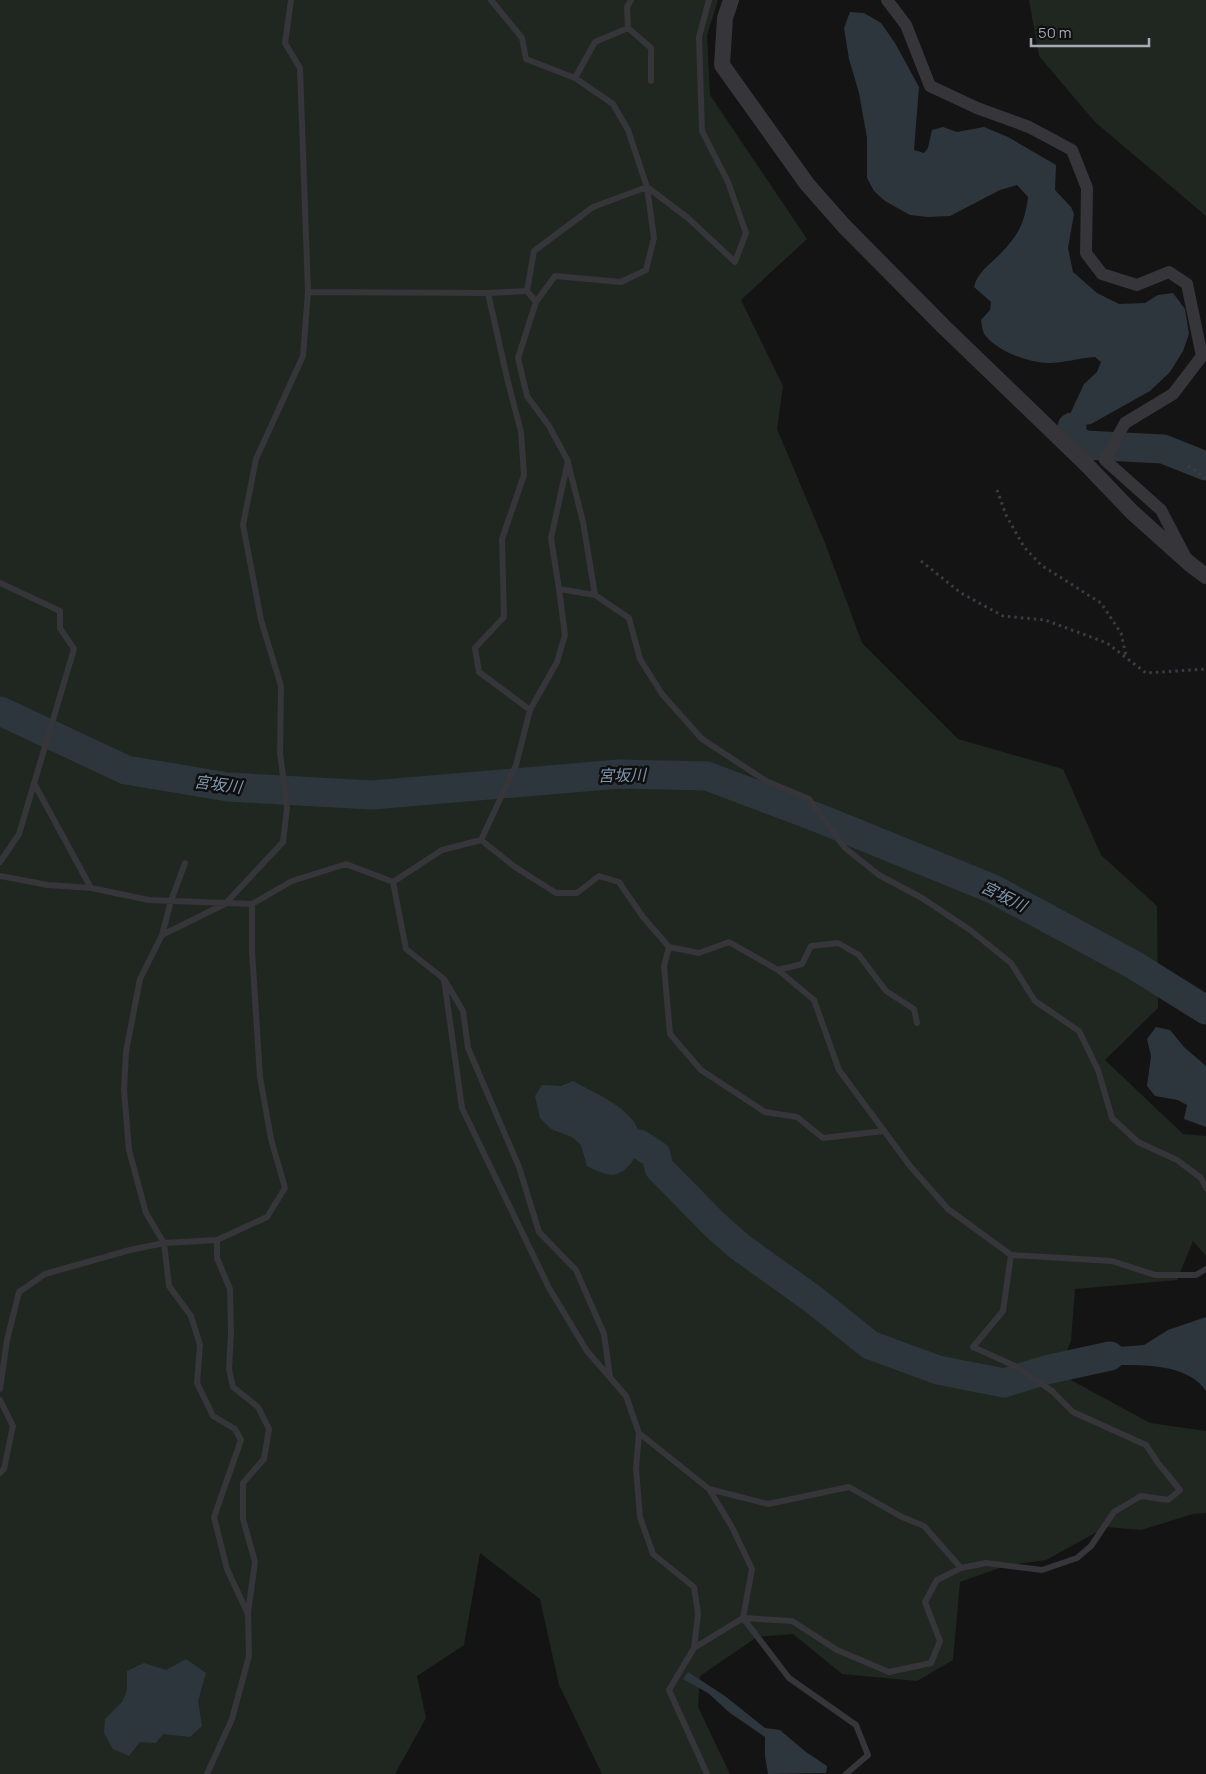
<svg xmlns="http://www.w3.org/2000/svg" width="1206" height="1774" font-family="Manrope,'Noto Sans JP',sans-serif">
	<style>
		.green { fill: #202721 }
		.water { fill: #2e363d }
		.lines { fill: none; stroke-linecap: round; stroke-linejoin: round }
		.river { stroke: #2e363d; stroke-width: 29 }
		.path { stroke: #3b3c41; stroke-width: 3; stroke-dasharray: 2.5 4; stroke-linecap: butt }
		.service { stroke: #35353a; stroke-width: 6 }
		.minor { stroke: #35353a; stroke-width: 12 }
		.tertiary { stroke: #35353a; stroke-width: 16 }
		.labels { text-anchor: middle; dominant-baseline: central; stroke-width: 5; stroke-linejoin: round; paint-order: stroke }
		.water-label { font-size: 16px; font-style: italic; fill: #8096ad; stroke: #0f0f10 }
	</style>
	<rect width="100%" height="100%" fill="#141415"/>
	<!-- green -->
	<path class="green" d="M0,0H718L707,35L710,95L807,239L741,300L783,386L777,429L825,543L862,643L958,739L1063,769L1101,855L1157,906L1158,1008L1105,1060L1183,1134L1206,1136V1256L1193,1241L1177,1280L1075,1289L1071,1341L1058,1373L1150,1423L1206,1431V1513L1193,1514L1141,1530L1106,1527L1046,1560L1008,1565L960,1582L953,1660L917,1681L842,1674L793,1634L757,1637L700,1676L698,1707L730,1774H602L559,1685L540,1599L480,1553L464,1645L417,1676L426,1718L395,1774H0Z
		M1029,0H1206V216L1095,122L1039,56Z"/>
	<!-- water -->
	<path class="water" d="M850,12L864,13L881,23L895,43L919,87L914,150L924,153L928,148L932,130L943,127L957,132L984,127L1008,137L1056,165L1055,190L1071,207L1074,214L1068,248L1073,272L1097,293L1119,304L1145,303L1158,295L1173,293L1185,309L1189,334L1183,351L1170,372L1150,391L1091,424L1072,427L1066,423L1084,384L1097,372L1101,362L1095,357C1079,358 1064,363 1048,363C1029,363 997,351 985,335C982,331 982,324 981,320L990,310L991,302L974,287C977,272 992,263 1002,252C1019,234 1025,222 1028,197L1017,185L1000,190L950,216L928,217L910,215L885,201L874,191L867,178V138L859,93L849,59L844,28Z
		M1156,1027L1170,1030L1184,1047L1206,1066V1127L1184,1119L1187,1105L1178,1100L1155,1096L1147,1086L1151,1056L1147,1039Z
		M573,1081C594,1093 619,1102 634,1122C646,1139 636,1167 617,1174C608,1177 595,1170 587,1166L581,1145L572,1137L551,1129L540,1118L535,1096L542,1085L561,1086Z
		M1206,1317V1391C1188,1363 1141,1365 1112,1365L1110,1356L1118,1347L1144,1345L1168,1330Z
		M186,1659L206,1673L198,1701L202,1726L190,1737L163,1734L156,1743L140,1742L129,1756L113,1749L104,1733L105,1719L122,1702L127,1690V1671L144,1663L166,1670Z
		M688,1672L725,1696L765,1728L780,1730L806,1752L827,1766L826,1773L768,1774L765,1756V1737L730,1713L708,1693L683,1679Z"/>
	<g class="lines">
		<!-- river -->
		<path class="river" d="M1072,427L1070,437L1085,445L1163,449L1206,466
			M0,711L126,770L228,787L372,795L619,774L707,776L821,819L993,889L1134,965L1206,1010
			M639,1144L656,1155L659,1168L715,1225L740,1247L814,1300L870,1345L938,1370L1004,1383L1046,1370L1110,1356"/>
		<!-- path -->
		<path class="path" d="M1188,466L1206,478
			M997,490L1006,515L1024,547L1041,565L1101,603L1121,633L1126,656
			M921,561L961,593L1003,616L1045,620L1107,643L1146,673L1206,669"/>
		<!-- service -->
		<path class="service" d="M291,0L285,43L300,68L308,292L488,293
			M491,0L522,38L526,59L575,78
			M709,0L699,37L702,131L728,182L746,233L735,262L688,218L647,187L593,207L534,251L527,291L536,302L518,358L527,396L549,426L568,461L551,538L559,589L595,595L629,618L640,659L662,694L702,739L766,781L809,799L845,848L879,875L922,898L970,930L1011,963L1035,1001L1079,1031L1098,1070L1112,1118L1138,1142L1177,1160L1201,1178L1206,1188
			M628,28L651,48V81
			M527,291L488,293L507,378L521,432L524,475L502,539L504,617L475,648L479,672L530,710L557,662L565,635L559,589
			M536,302L555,276L621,282L646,270L654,238L647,187L628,130L613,104L575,78L595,42L628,28L627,7L631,0
			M568,463L583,522L595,595
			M0,583L60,611V628L74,649L19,834L0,862
			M35,785L91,888
			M481,840L516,765L530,710
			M185,863L171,901L162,935L225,904L283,842L287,808L280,753L281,686L261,620L243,525L256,459L303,356L308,292
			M0,876L48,885L91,888L149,900L252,904L292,881L346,864L393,882L442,850L481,840L515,867L556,893H577L599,876L619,882L643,917L669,947L699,953L729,942L778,970L814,1000L839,1070L910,1166L948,1209L1011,1255L1112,1261L1155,1275H1196L1206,1269
			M393,882L406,949L444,979L462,1108L549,1288L587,1351L626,1396L639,1433L709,1489L768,1504L849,1487L900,1516L924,1526L961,1568L986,1563L1042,1570L1077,1558L1091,1546L1114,1512L1141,1496L1168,1500L1180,1490L1158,1463L1146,1445L1073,1412L1052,1391L1015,1366L973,1347L1003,1311L1011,1255
			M162,935L140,979L126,1052L124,1090L129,1150L146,1213L164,1243L217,1240L267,1217L285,1188L271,1139L260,1077L252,951V904
			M669,947L664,966L670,1034L701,1070L765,1112L797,1117L823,1138L884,1131
			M778,970L802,964L811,946L838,943L859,955L886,991L914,1009L917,1023
			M446,982L463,1011L468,1048L519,1167L539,1232L576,1270L604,1334L610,1377
			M217,1240V1258L230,1289L231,1333L229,1369L233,1387L258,1407L269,1429L264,1459L243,1483V1519L255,1562L248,1613
			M0,1389L7,1340L19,1292L45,1274L130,1250L164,1243L169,1286L191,1316L200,1345L197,1383L213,1416L235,1429L241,1440L214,1517L227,1569L248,1614L249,1656L232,1719L207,1774
			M0,1400L13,1426L4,1469L0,1473
			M639,1433L636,1469L640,1517L653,1554L694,1587L698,1614L694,1648
			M709,1489L732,1527L752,1569L743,1618L789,1678L856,1725L868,1755L846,1774
			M707,1774L669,1690L694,1648L743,1618L792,1621L837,1650L889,1672L931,1663L940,1641L925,1602L937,1580L961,1568"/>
		<!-- minor -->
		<path class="minor" d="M887,0L906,25L930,86L977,108L1029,127L1072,150L1087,188L1086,253L1102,274L1137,285L1169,272L1187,284L1202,356L1173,394L1125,423L1105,460L1161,510L1186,558"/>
		<!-- tertiary -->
		<path class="tertiary" d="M731,0L725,18L722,65L807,184L844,226L944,327L1087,465L1132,512L1190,564L1206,576"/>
	</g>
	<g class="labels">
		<!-- water labels -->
		<g class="water-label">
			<text transform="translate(622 775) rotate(-1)">宮坂川</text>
			<text transform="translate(218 784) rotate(7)">宮坂川</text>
			<text transform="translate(1004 896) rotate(26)">宮坂川</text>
		</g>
	</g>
	<!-- scale -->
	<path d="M1031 38v8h118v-8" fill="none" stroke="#a6aab4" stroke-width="2.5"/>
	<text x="1038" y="38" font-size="15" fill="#a6aab4" stroke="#0f0f10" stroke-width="4" paint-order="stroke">50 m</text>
</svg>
